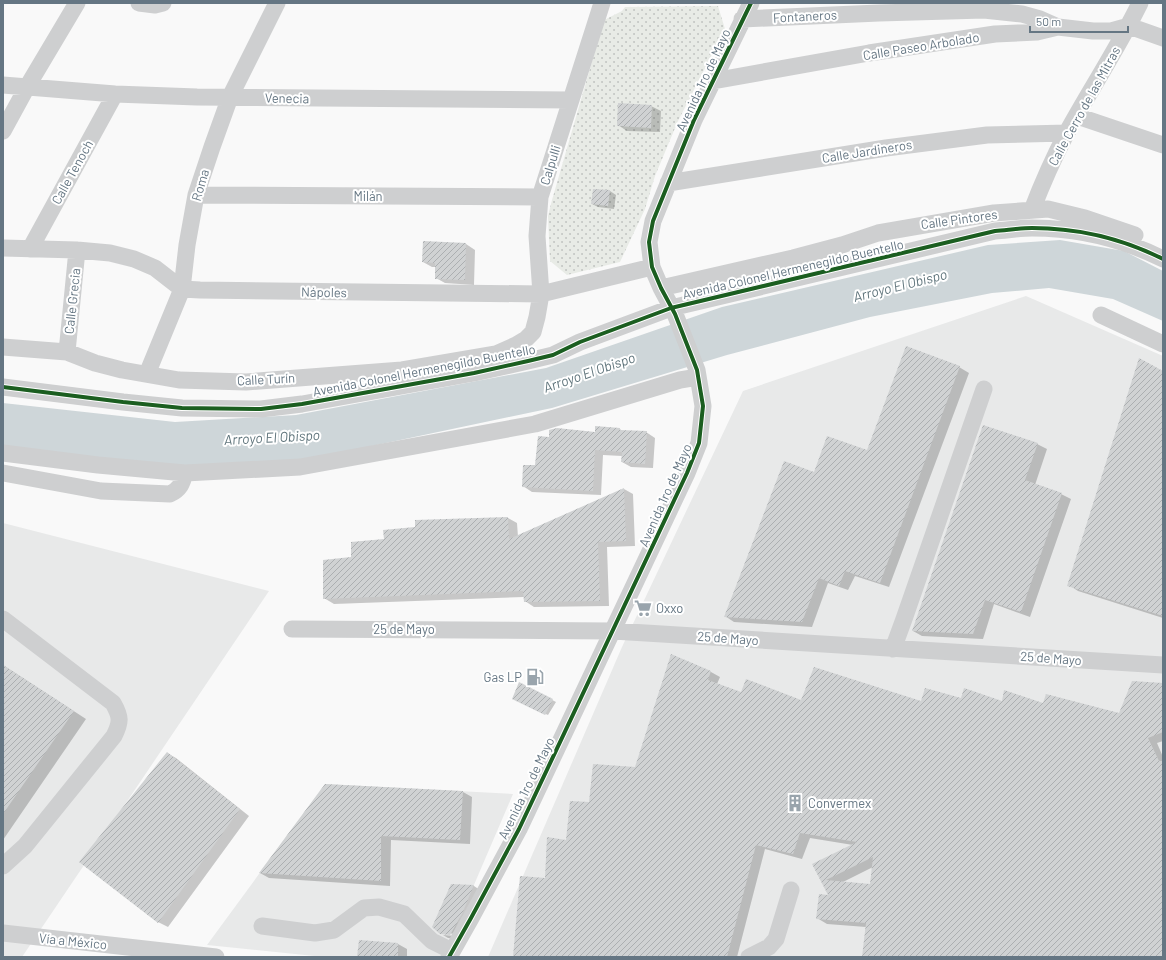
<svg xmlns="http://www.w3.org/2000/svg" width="1166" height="960" font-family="Barlow,sans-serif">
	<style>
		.built { fill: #e8e9e9 }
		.park { fill: url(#park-dots) }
		.water { fill: #ced6d9 }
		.shadow { fill: #0003; fill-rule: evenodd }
		.building { fill: url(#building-hatch); fill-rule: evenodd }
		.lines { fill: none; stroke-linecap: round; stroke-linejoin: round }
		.minor { stroke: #cecfd0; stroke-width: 17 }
		.cycleway-casing { stroke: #fff; stroke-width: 6 }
		.cycleway { stroke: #1b5e20; stroke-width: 4 }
		.labels { text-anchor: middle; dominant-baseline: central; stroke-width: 4; stroke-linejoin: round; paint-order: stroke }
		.street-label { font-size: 13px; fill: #657683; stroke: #fff }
		.poi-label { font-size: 13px; fill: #657683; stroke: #fff; text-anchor: start }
		.water-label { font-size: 14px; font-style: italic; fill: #60757c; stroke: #fff }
	</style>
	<defs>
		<pattern id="park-dots" width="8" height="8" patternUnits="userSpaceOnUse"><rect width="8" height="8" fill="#e8ebe6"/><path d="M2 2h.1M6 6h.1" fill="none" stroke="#c0c3c0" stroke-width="1.8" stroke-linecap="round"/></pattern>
		<pattern id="building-hatch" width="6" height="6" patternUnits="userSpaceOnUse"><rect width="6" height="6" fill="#d0d2d3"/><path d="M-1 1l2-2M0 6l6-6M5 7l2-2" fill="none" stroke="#acafb1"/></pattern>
	</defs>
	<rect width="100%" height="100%" fill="#f9f9f9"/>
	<!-- built -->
	<path class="built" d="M1026,296L1163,356V957H488L622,647L743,391Z
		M3,523L269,591L22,957H3Z
		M325,784L513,794L443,957H324L207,945Z"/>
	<!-- park -->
	<path class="park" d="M718,6L725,29L678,121L655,176L645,209L620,262L567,275L550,261L548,216L552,200L604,20L622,11L625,7Z"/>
	<!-- water -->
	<path class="water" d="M1060,240L1124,251L1163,271V321L1113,299L1049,288L992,293L870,317L727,355L552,408L301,461L172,466L3,446V403L175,422L296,415L546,368L722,307L988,245Z"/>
	<!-- shadow -->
	<path class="shadow" d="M651,106L661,111L660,132L627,131L618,125Z
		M610,191L616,195L614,209L598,207L592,204Z
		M466,244L475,250L474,285L445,283L436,278V267H432L423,262Z
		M959,367L969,373L889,587L855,576L848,590L828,583L812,627L734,622L725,616L815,473L868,451Z
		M1163,372V618L1078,591L1069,585Z
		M620,429L622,431L646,432L655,438L653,468L631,467L622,462V456L603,455L601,495L532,492L523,486L536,466L550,438Z
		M1037,444L1047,449L1035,485L1061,494L1071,499L1030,617L994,604L983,639L922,636L913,631Z
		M624,489L633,494L635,546L607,547L609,606L534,607L525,601L524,597L334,604L324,598L352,558L386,539L508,518L517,523L518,537Z
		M672,656L711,672L720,677L717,684L742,694L802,702L922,703L961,699L1044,705L1119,715L1163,684V741L1157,743L1163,757V957H863L866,927L827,924L817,918L829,896L814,864L853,845L810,838L802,859L765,849L737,957H514L546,879L590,803L636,768ZM873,867L871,885L841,883Z
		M3,665L86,719L3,840Z
		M520,683L556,702L548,715L516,700Z
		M167,753L176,758L249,816L168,927L158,922Z
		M463,792L472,797L470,844L391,840L390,886L269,878L260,873Z
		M452,885L474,886L483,892L460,939L448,938L443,935L455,936V934L440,932Z
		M398,944L407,949V957H358Z"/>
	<!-- building -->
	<path class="building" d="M618,103L652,105L651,128L617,126Z
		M593,189L610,190L608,206L591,204Z
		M423,241L466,243L465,280L435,279V263L422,262Z
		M906,346L960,366L880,583L845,571L839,586L819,578L802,622L724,617L784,461L814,472L827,436L867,450Z
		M1139,358L1163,371V616L1067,586Z
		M983,425L1038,443L1025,480L1062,493L1021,612L985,600L973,634L912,631Z
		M595,426L620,428V430L647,431L645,464L621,462L622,452L595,450L593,491L522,487L523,465H535L538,436L549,437V430L557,428L595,432Z
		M624,488L626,541L598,542L600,601L524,602L523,591L323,599V560L351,557V542L384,539L383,530L415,527V520L508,517L509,539Z
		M671,654L711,671L708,680L741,692L746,679L801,700L814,667L921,701L925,688L961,698L964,688L1002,701L1004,690L1043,703L1046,694L1119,713L1132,681L1163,683V732L1148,738L1159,761H1163V957H862L866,923L816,919L819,894L828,895L812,864L857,842L800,833L793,854L756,845L727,957H513L520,876L545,878L547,837L566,840L570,801L589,802L593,764L635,767ZM873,857L870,884L826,880Z
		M3,665L74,711L3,814Z
		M519,682L553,699L545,715L512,699Z
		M167,752L240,809L158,923L79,862Z
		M325,784L463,791L460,840L381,836V881L259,873Z
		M451,884L474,885L462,914L450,935L440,934L432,927Z
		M359,940L398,943V957H357Z"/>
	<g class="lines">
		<!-- minor -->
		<path class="minor" d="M139,3L155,5L163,3
			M742,19L879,13L984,10L1022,14L1040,19L1058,27
			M713,81L869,53L995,34L1037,32L1058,27L1093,31H1111L1129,26L1163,38
			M3,85L115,94L197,97L571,100
			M1077,116L1163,145
			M3,131L27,87L77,3
			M668,183L886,148L987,135L1067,133
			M196,195L540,197
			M1032,210C1042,184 1053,159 1066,134C1090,90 1118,48 1140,3
			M3,248L77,250L110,253L134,259L155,268L182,289L200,290L541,294L652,267
			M30,249L115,94
			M661,288L793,258L842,245L878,233L994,213L1048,209L1085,218L1135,235
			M1101,315L1163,344
			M3,347L67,352L95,363L122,370L179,380L246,382L402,370L496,354L516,345L526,339L533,332L537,317L541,294L537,236L540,197L602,3
			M67,352L77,250
			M147,374L182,289L187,245L196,195L212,147L230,97L277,3
			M3,387L123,402L182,408L261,409L302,404L474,373L528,361L553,355L580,342L671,308L995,231C1008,230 1020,228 1032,228C1077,228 1123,239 1163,259
			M3,453L98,465L185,473L300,467L535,424L680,380L698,377
			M3,473L101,491L170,494C180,489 182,484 185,473
			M3,619L113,703C121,717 121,722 114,736L25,846L3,866
			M292,629L613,631L1163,665
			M893,649L904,619L984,389
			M262,926L315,933L334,930L364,908L379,907L404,914L432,941L452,951
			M3,933L216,957
			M449,957L471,918L519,829L687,473L699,443L703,406L697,370L675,314L661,288L652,267L649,242L653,221L694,120L751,3
			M749,957L769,947L776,939L791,890"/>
		<!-- cycleway casing -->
		<g class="cycleway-casing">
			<path id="cycleway" d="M3,387L123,402L182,408L261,409L302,404L474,373L528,361L553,355L580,342L671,308L995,231C1008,230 1020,228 1032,228C1077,228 1123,239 1163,259
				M449,957L471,918L519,829L687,473L699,443L703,406L697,370L675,314L661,288L652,267L649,242L653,221L694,120L751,3"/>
		</g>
		<!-- cycleway -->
		<use href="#cycleway" class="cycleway"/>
	</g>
	<!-- icons -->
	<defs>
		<g id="supermarket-bare" transform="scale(1.38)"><path d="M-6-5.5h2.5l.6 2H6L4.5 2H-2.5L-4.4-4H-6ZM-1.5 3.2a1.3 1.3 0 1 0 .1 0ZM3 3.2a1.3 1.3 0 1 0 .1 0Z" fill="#99a4ac" stroke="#fff" stroke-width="2.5" paint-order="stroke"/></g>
		<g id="fuel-bare" transform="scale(1.38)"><path d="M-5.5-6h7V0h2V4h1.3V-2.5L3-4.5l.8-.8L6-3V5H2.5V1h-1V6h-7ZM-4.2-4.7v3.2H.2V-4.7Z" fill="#99a4ac" stroke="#fff" stroke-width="2.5" paint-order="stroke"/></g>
		<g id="building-bare" transform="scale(1.38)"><path d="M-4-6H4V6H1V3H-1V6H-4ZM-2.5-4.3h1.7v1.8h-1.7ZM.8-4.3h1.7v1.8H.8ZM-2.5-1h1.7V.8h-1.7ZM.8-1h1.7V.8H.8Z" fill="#99a4ac" stroke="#fff" stroke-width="2.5" paint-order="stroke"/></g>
	</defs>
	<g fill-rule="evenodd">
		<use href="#supermarket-bare" x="643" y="608"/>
		<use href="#fuel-bare" x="535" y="677"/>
		<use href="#building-bare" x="795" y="803"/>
	</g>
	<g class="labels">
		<!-- street labels -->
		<g class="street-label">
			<text transform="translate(805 16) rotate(-3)">Fontaneros</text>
			<text transform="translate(921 46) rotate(-9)">Calle Paseo Arbolado</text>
			<text transform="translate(703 80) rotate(-65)">Avenida 1ro de Mayo</text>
			<text transform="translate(287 98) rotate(1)">Venecia</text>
			<text transform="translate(1084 106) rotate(-61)">Calle Cerro de las Mitras</text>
			<text transform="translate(867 151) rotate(-9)">Calle Jardineros</text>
			<text transform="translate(550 165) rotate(-73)">Calpulli</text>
			<text transform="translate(72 172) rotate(-61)">Calle Tenoch</text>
			<text transform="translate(200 185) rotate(-74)">Roma</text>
			<text x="368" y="196">Milán</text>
			<text transform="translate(959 219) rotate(-8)">Calle Pintores</text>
			<text transform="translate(793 269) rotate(-13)">Avenida Colonel Hermenegildo Buentello</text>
			<text transform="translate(324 292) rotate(1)">Nápoles</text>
			<text transform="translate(72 301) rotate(-84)">Calle Grecia</text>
			<text transform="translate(424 370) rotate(-11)">Avenida Colonel Hermenegildo Buentello</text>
			<text transform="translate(266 379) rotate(-3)">Calle Turín</text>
			<text transform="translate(665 495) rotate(-66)">Avenida 1ro de Mayo</text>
			<text x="404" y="629">25 de Mayo</text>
			<text transform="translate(728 638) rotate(4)">25 de Mayo</text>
			<text transform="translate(1051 658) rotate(4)">25 de Mayo</text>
			<text transform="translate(526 788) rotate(-64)">Avenida 1ro de Mayo</text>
			<text transform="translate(73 941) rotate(6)">Vía a México</text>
		</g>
		<!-- poi labels -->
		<g class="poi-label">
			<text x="656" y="608">Oxxo</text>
			<text x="522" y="677" text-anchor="end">Gas LP</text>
			<text x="808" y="803">Convermex</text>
		</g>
		<!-- water labels -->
		<g class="water-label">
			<text transform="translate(900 285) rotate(-14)">Arroyo El Obispo</text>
			<text transform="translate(589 372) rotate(-19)">Arroyo El Obispo</text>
			<text transform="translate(272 437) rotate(-3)">Arroyo El Obispo</text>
		</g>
	</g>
	<!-- border -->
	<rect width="1166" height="960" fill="none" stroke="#657683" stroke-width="8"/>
	<!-- scale -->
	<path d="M1030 26v6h98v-6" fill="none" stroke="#657683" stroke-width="2"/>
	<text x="1036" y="26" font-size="12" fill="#657683" stroke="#ffffff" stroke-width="3" paint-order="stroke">50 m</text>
</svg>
